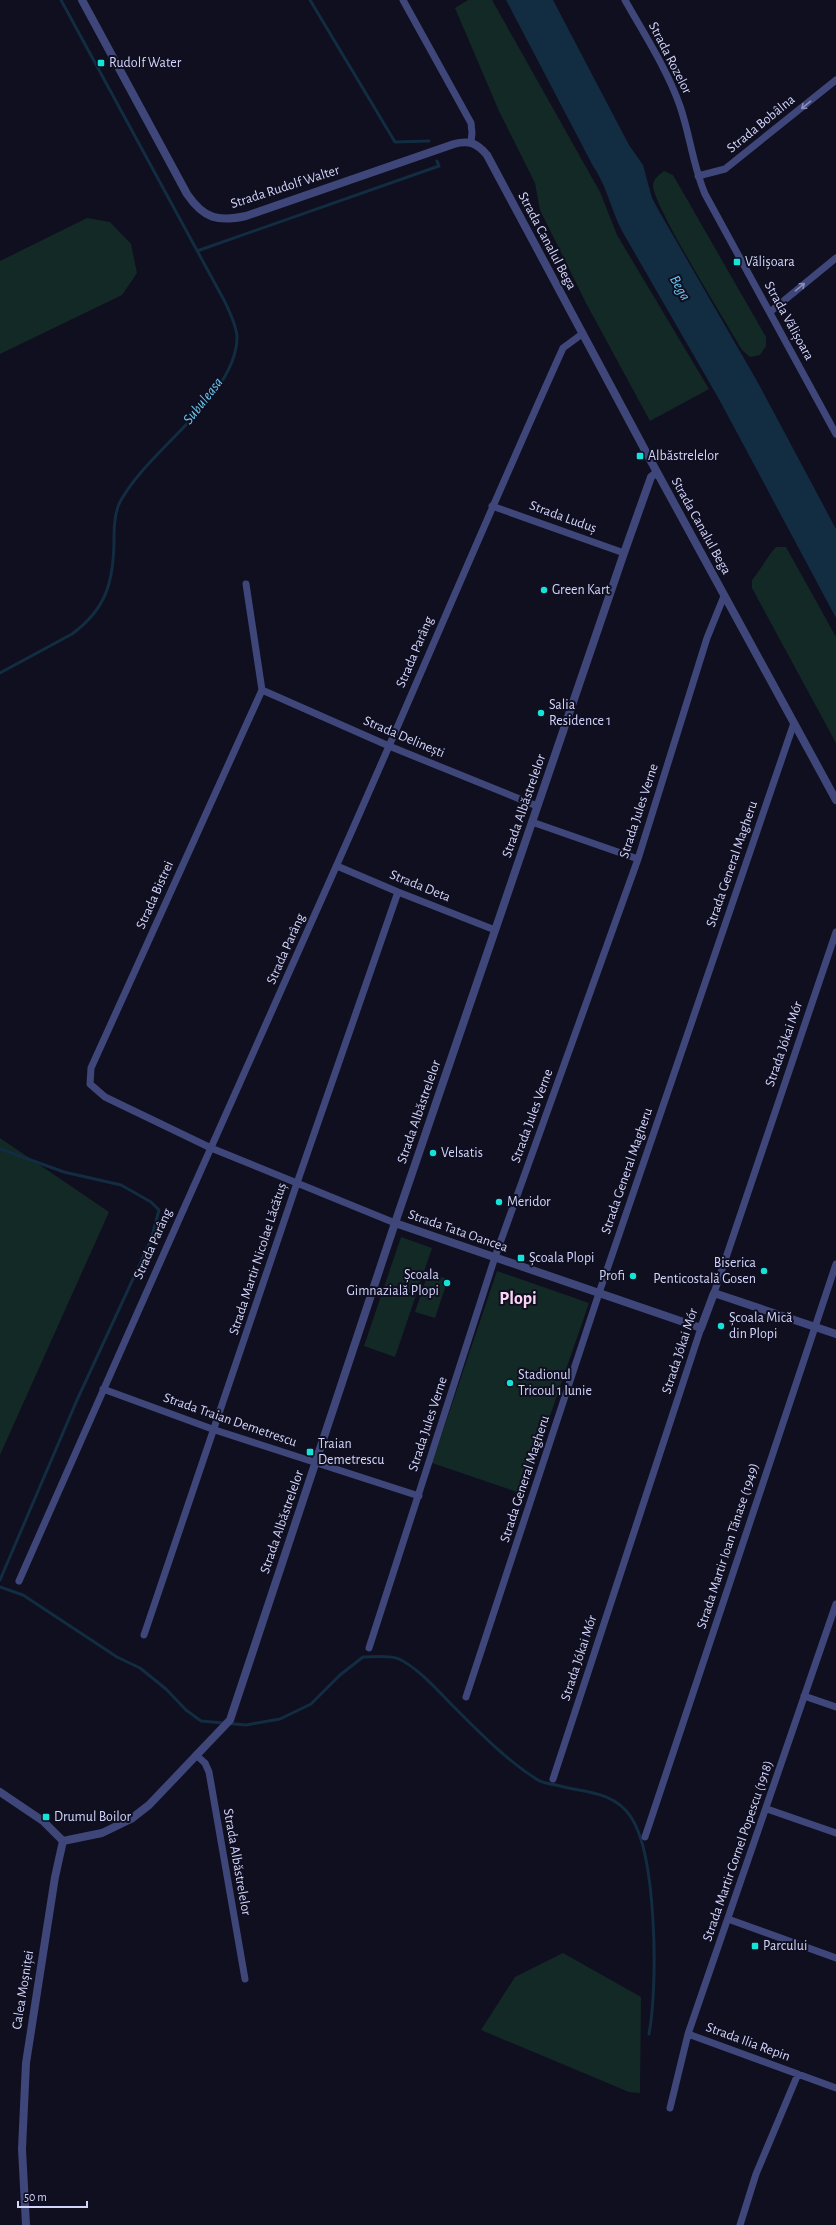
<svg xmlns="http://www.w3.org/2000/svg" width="836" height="2225" font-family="'Alegreya Sans',sans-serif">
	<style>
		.green { fill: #132925 }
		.water { fill: #122c41 }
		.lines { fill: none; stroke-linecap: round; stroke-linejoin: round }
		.stream { stroke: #122c41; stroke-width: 3 }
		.minor { stroke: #3f467a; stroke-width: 7 }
		.tertiary { stroke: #3f467a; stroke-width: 8 }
		.oneway { stroke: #888dba }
		.poi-dot { fill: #16e3d7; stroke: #0f0f20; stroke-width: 1.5 }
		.labels { text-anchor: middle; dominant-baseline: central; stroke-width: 4; stroke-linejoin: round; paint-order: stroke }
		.street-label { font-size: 14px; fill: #d2d4fb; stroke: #0f0f20 }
		.poi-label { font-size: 14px; fill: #d2d4fb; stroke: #0f0f20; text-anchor: start }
		.water-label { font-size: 15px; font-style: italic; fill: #6ac8f1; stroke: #0f0f20 }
		.district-label { font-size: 18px; font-weight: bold; fill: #fbd4f3; stroke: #0f0f20 }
	</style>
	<rect width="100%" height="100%" fill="#0f0f20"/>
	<!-- green -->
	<path class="green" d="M468,0H492L600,192L617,235L709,389L650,421L586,303L540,210L535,183L499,111L455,8Z
		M664,171L673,175L766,337V346L760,355L750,357L742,350C728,325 652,204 653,185C654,178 660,174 664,171Z
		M87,218L110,222L131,244L137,273L122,295L0,354V261Z
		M776,547H786L836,637V743L752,588V580C761,569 767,557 776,547Z
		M0,1138L109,1212L0,1455Z
		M401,1237L432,1248L395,1357L364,1346Z
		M497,1271L589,1303L523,1494L432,1463Z
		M428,1273L448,1279L435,1318L415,1312Z
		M563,1953L641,1997L640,2093L629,2092L481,2030L515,1977Z"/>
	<!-- water -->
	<path class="water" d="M506,0H553L629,145L643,165L652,198L659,211L757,381L836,529V618L720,401L622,231C611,210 607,186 593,166Z"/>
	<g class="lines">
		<!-- stream -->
		<path class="stream" d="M310,0L395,142L429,141
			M197,251L439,166L437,161
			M0,673L72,634C106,609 113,583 114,543C114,530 114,516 119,504C145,451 238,396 237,336C236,324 230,313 225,302L61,0
			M0,1149L64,1172L121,1185L151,1202L159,1210L151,1240L77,1400L0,1580
			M0,1587L23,1595L117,1657L140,1668L166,1689L186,1710L201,1721L246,1725L280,1719L311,1704L340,1675L363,1657C373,1657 390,1655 399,1659C418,1668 437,1690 452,1705C479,1732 506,1760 538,1780C543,1783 550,1784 556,1785C583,1793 613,1790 631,1817C657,1856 658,1987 649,2034"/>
		<!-- minor -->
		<path class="minor" d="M403,0L471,123L472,133L471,142
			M625,0C644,34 667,69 680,106C690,135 693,166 705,194L836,434
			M698,176L725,169L836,80
			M770,312L836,258
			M492,506L624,553
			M246,584L262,690L91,1068L90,1084L105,1097L211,1148L395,1223
			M262,690L389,746L537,806
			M532,822L638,859
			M337,866L398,892L495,930
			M714,1293L836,932
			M103,1389L215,1430L419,1496
			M19,1581C123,1343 230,1107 335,869C412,696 485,521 563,348L582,334
			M144,1635L297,1183L398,892
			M369,1648L495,1257L638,859L707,638L724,596
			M804,1696L836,1707
			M466,1697L599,1293L794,723
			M196,1755L205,1763L209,1772L245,1979
			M553,1779L701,1328
			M767,1809L836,1833
			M645,1837L836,1264
			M728,1919L836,1958
			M688,2034L836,2088
			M670,2108L688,2034L836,1604
			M740,2225L756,2174L798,2074"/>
		<!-- tertiary -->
		<path class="tertiary" d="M82,0L187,194C204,219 218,222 246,216L454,144C469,140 477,143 487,155L646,452L836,800
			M395,1223L701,1328L714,1293L836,1334
			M0,1792L43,1821L63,1841L55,1877L26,2063L22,2149L26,2225
			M63,1841L102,1833L131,1819L149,1805L230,1720L395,1223L624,553L651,477L657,472"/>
	</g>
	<!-- one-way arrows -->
	<defs><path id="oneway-shaft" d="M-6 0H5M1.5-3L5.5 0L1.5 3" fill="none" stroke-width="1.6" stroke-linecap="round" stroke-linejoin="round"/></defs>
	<g class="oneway">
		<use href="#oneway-shaft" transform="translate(806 105) rotate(141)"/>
		<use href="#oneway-shaft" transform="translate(800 287) rotate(-39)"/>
	</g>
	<!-- markers -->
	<g class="poi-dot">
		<rect x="97" y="59" width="8" height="8" rx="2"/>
		<rect x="733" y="258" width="8" height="8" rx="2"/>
		<rect x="636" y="452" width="8" height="8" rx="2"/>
		<circle cx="544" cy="590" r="4"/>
		<circle cx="541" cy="713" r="4"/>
		<circle cx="433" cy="1153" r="4"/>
		<circle cx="499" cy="1202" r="4"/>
		<rect x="517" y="1254" width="8" height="8" rx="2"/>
		<circle cx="764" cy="1271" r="4"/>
		<circle cx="633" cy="1276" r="4"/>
		<circle cx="447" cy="1283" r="4"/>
		<circle cx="721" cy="1326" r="4"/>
		<circle cx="510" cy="1383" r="4"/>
		<rect x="306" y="1448" width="8" height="8" rx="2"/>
		<rect x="42" y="1813" width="8" height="8" rx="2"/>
		<rect x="751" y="1942" width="8" height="8" rx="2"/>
	</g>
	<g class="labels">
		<!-- street labels -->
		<g class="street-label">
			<text transform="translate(670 58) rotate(63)">Strada Rozelor</text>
			<text transform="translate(761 124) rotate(-39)">Strada Bobâlna</text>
			<text transform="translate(285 187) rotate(-18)">Strada Rudolf Walter</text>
			<text transform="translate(547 241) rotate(62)">Strada Canalul Bega</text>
			<text transform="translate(789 321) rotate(61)">Strada Vălișoara</text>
			<text transform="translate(563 517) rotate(20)">Strada Luduș</text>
			<text transform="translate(701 526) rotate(61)">Strada Canalul Bega</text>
			<text transform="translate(415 652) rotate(-67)">Strada Parâng</text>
			<text transform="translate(404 737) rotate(23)">Strada Delinești</text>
			<text transform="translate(524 806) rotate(-71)">Strada Albăstrelelor</text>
			<text transform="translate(639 811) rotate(-72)">Strada Jules Verne</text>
			<text transform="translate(732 864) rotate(-71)">Strada General Magheru</text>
			<text transform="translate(420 886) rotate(22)">Strada Deta</text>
			<text transform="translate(155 895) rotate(-66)">Strada Bistrei</text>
			<text transform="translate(286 949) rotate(-66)">Strada Parâng</text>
			<text transform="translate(784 1044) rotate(-71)">Strada Jókai Mór</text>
			<text transform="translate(419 1112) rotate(-71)">Strada Albăstrelelor</text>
			<text transform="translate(532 1116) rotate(-70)">Strada Jules Verne</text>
			<text transform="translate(627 1171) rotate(-71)">Strada General Magheru</text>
			<text transform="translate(458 1231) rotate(19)">Strada Tata Oancea</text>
			<text transform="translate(153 1244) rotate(-66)">Strada Parâng</text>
			<text transform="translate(258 1259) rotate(-72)">Strada Martir Nicolae Lăcătuș</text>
			<text transform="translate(680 1351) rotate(-72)">Strada Jókai Mór</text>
			<text transform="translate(230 1420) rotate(19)">Strada Traian Demetrescu</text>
			<text transform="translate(428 1424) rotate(-72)">Strada Jules Verne</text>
			<text transform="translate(525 1479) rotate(-72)">Strada General Magheru</text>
			<text transform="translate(282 1522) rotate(-71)">Strada Albăstrelelor</text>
			<text transform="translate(728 1546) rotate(-72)">Strada Martir Ioan Tănase (1949)</text>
			<text transform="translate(579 1658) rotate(-72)">Strada Jókai Mór</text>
			<text transform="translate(738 1851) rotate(-71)">Strada Martir Cornel Popescu (1918)</text>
			<text transform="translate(237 1862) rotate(80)">Strada Albăstrelelor</text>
			<text transform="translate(23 1990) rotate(-81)">Calea Moșniței</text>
			<text transform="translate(748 2042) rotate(20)">Strada Ilia Repin</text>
		</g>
		<!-- poi labels -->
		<g class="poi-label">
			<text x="109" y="63">Rudolf Water</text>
			<text x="745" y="262">Vălișoara</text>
			<text x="648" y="456">Albăstrelelor</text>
			<text x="552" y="590">Green Kart</text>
			<text x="549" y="705">Salia<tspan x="549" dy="16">Residence 1</tspan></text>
			<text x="441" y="1153">Velsatis</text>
			<text x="507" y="1202">Meridor</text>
			<text x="529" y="1258">Școala Plopi</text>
			<text x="756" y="1263" text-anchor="end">Biserica<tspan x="756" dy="16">Penticostală Gosen</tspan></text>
			<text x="439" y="1275" text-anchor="end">Școala<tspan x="439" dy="16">Gimnazială Plopi</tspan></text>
			<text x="625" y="1276" text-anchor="end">Profi</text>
			<text x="729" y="1318">Școala Mică<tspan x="729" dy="16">din Plopi</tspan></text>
			<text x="518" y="1375">Stadionul<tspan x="518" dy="16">Tricoul 1 Iunie</tspan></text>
			<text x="318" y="1444">Traian<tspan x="318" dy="16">Demetrescu</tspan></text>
			<text x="54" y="1817">Drumul Boilor</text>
			<text x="763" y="1946">Parcului</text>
		</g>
		<!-- water labels -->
		<g class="water-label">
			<text transform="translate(680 288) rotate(60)">Bega</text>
			<text transform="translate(203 401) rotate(-52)">Subuleasa</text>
		</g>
		<!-- district labels -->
		<g class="district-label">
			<text x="518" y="1299">Plopi</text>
		</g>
	</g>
	<!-- scale -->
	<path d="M18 2201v6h69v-6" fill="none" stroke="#d2d4fb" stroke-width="2"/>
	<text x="24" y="2201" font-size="12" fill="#d2d4fb" stroke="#0f0f20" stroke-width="3" paint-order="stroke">50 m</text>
</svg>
